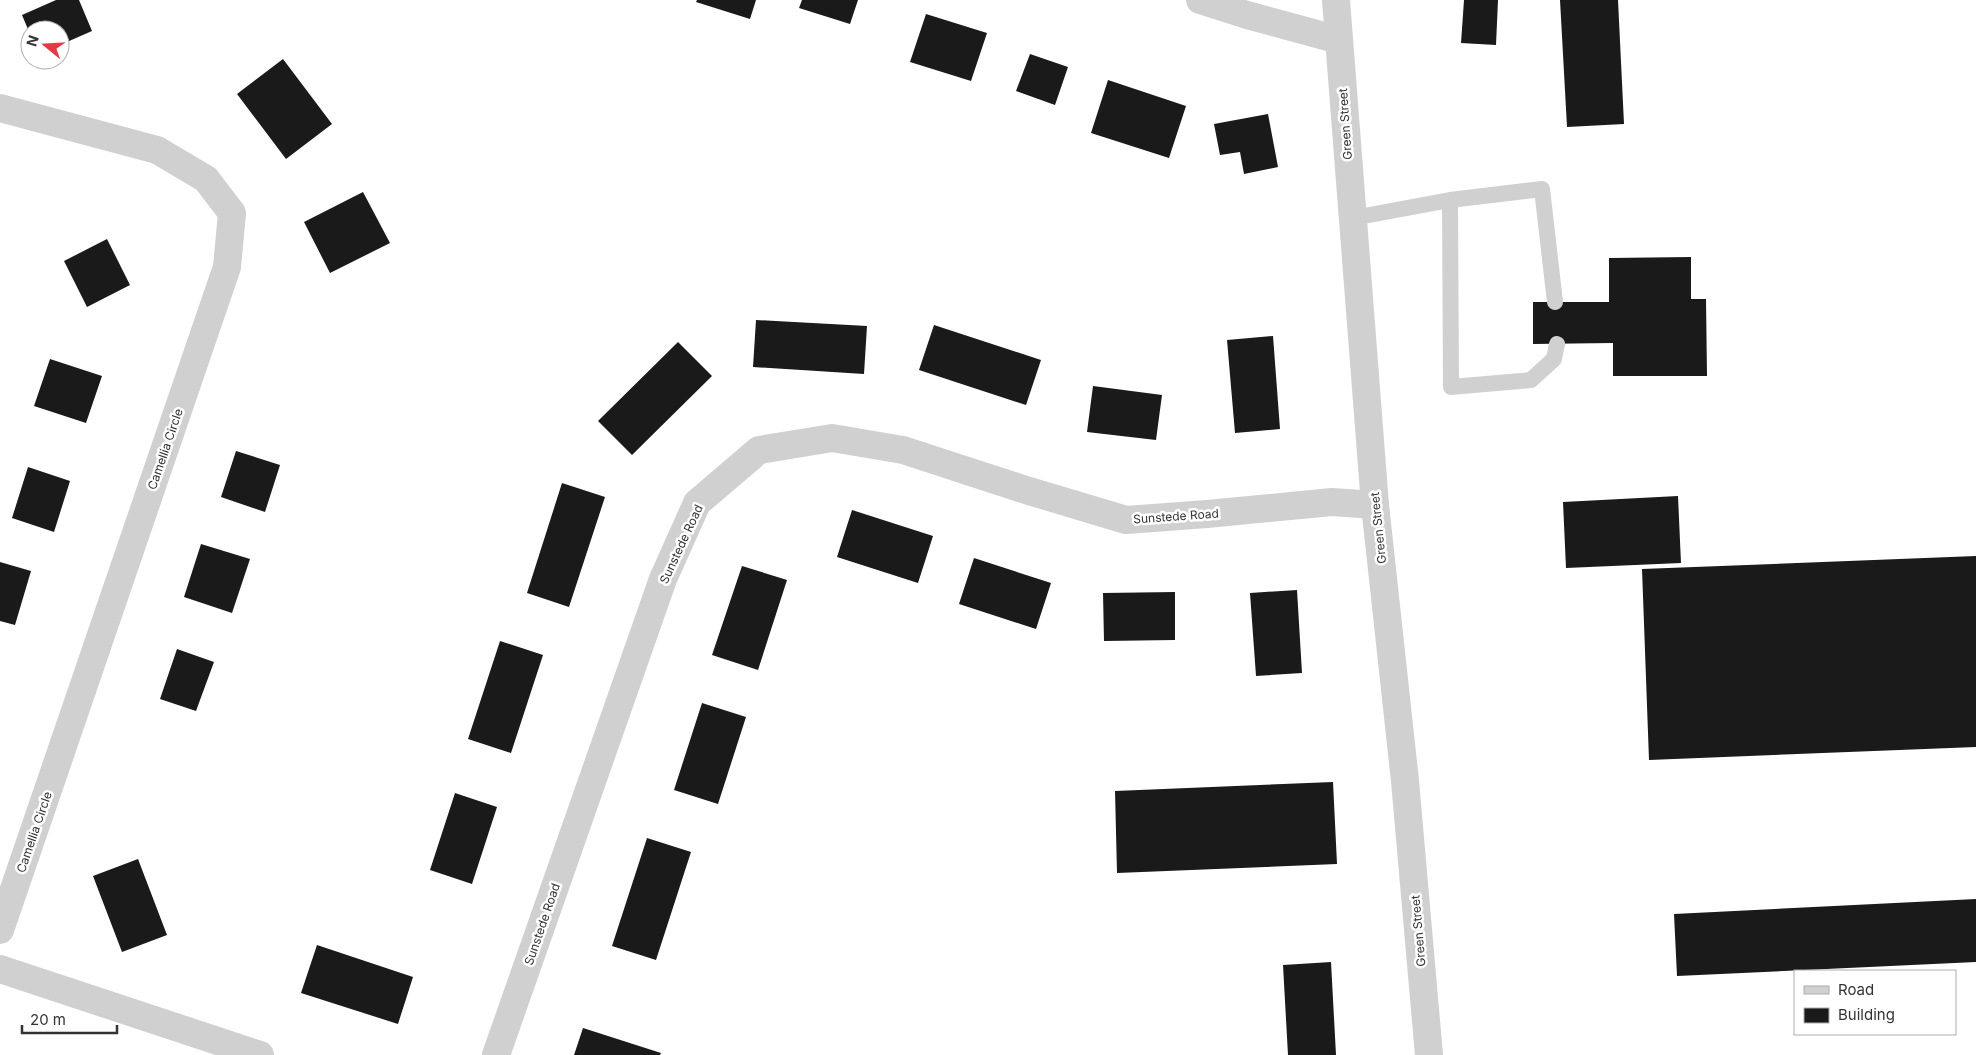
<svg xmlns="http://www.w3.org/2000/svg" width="1976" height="1055" font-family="Inter,sans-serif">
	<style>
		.building { fill: #1a1a1a }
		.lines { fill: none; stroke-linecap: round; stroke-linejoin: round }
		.service { stroke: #d0d0d0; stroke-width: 16 }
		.minor { stroke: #d0d0d0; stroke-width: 28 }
		.tertiary { stroke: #d0d0d0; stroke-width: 28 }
		.labels { text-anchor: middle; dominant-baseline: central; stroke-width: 5; stroke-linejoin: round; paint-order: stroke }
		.street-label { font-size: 12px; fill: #333; stroke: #fff }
	</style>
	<rect width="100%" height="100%" fill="#fff"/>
	<!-- building -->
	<path class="building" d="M56,0H79L92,31L60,45V30H30V34L22,15Z
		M697,0H756L750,19L696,2Z
		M802,0H858L850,24L799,8Z
		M1464,0H1498L1496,45L1461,43Z
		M1560,0H1618L1624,124L1567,127Z
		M926,14L987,33L971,81L910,62Z
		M1030,54L1068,67L1055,105L1016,91Z
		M283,59L332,124L286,159L237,94Z
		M1108,80L1186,106L1169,158L1091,133Z
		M1268,114L1278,167L1244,174L1240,152L1220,155L1214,124Z
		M363,192L390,243L330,273L304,222Z
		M107,239L130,285L87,307L64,261Z
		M1691,257V299H1706L1707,376H1613V343L1533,344V302H1609V258Z
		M756,320L867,326L864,374L753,367Z
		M934,325L1041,360L1026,405L919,370Z
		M1273,336L1280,429L1235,433L1227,340Z
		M678,342L712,376L632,455L598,421Z
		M50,359L102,376L86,423L34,406Z
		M1093,386L1162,395L1156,440L1087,432Z
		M236,451L280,465L265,512L221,497Z
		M28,467L70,481L54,532L12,518Z
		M562,483L605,497L569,607L527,593Z
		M1678,496L1681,563L1566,568L1563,502Z
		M852,510L933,536L918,583L837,557Z
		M201,544L250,559L232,613L184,597Z
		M1976,556V747L1649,760L1642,569Z
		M974,558L1051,583L1036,629L959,604Z
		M0,562L31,571L15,625L0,621Z
		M742,566L787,580L758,670L712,655Z
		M1297,590L1302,673L1256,676L1250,593Z
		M1175,592V640L1104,641L1103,593Z
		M500,641L543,655L511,753L468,739Z
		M177,649L214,662L196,711L160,699Z
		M702,703L746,717L718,804L674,790Z
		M1333,782L1337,864L1117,873L1115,791Z
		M455,793L497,807L472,884L430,870Z
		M647,838L691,852L656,960L612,946Z
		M138,859L167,935L122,952L93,876Z
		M1976,899V962L1677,976L1674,914Z
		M317,945L413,977L398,1024L301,993Z
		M1331,962L1336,1055H1288L1283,965Z
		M583,1028L661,1053L660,1055H574Z"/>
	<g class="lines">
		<!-- service -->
		<path class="service" d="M1450,200L1542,189L1555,302
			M1353,218L1450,200L1451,387L1531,380L1554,359L1557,344"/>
		<!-- minor -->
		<path class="minor" d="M1200,0L1247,15L1339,40
			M0,108L157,150L206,179L232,213L227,267L0,930
			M0,969L260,1055
			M496,1055L663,579L697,503L759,450L832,438L903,450L1029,491L1126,520L1207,514L1332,502L1375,505"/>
		<!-- tertiary -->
		<path class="tertiary" d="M1336,0L1375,505L1405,781L1429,1055"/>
	</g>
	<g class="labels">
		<!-- street labels -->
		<g class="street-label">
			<text transform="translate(1345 124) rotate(-94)">Green Street</text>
			<text transform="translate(165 449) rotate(-71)">Camellia Circle</text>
			<text transform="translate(1176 516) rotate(-4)">Sunstede Road</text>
			<text transform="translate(1378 528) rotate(-96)">Green Street</text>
			<text transform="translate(681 544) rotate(-65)">Sunstede Road</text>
			<text transform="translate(34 832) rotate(-71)">Camellia Circle</text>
			<text transform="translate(542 924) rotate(-71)">Sunstede Road</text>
			<text transform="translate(1418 931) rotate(-95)">Green Street</text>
		</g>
	</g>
	<!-- legend -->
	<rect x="1794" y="970" width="162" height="65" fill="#ffffff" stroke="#adadad"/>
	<rect x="1804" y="986" width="25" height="8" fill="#d0d0d0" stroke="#adadad"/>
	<text x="1838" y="995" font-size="15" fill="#333333">Road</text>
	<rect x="1804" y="1008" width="25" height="15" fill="#1a1a1a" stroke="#adadad"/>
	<text x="1838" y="1020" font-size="15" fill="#333333">Building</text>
	<!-- north arrow -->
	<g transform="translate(45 45) rotate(288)"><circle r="24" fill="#ffffff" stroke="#adadad"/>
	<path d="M0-4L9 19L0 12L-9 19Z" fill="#e63946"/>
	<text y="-8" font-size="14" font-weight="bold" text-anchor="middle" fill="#333333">N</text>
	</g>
	<!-- scale -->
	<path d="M22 1025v8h95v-8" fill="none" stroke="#333333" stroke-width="2.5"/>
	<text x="30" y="1025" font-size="15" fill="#333333" stroke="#ffffff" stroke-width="4" paint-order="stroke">20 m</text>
</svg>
